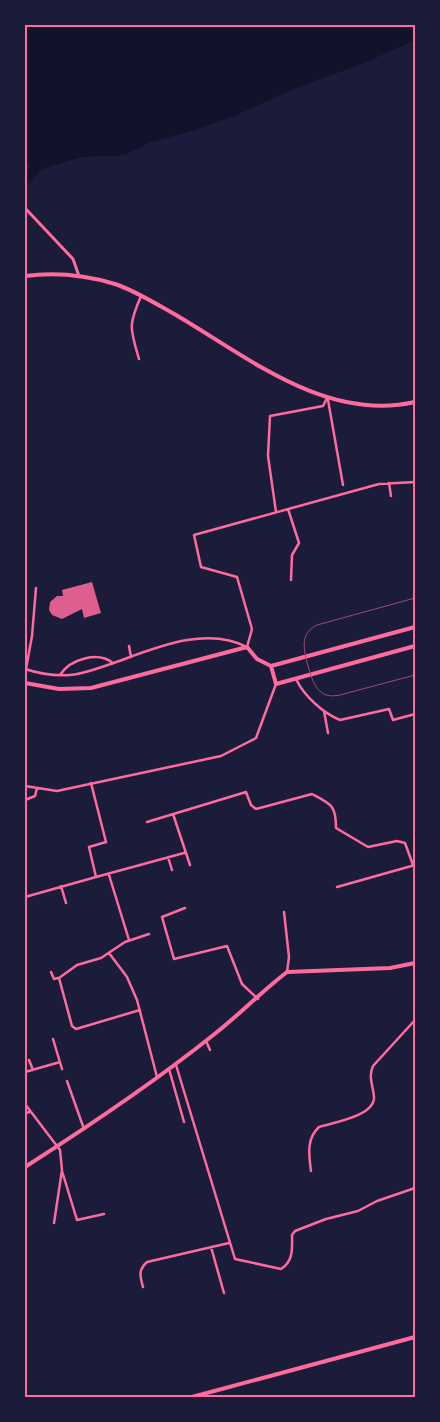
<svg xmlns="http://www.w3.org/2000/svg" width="440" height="1422" font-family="Jost,sans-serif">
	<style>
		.water { fill: #12122b }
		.building { fill: #dd5f8e }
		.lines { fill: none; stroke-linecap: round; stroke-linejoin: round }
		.minor { stroke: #ff6b9d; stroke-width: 2.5 }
		.tertiary { stroke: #ff6b9d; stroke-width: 3 }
		.secondary { stroke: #ff6b9d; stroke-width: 4 }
		.primary { stroke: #ff6b9d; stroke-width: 4 }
		.tram { stroke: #a44b75; stroke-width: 1 }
		.neatline { fill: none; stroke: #ff6b9d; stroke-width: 2 }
	</style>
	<rect width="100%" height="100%" fill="#1b1b3a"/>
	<!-- water -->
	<path class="water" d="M25,25H415V40L364,63L294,89L232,117L189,132L148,143L125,155L81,157L43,169L25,187V175L30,166L25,159Z"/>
	<!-- building -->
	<path class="building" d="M92,582L101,613L84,618L82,609L62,619L52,615L49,610L50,602L57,596H63L62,590Z"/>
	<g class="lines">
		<!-- minor -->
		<path class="minor" d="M139,359C130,328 128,326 141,296
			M328,400L343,485
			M389,483L391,496
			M288,509L299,543L292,555L291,580
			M276,512L268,456L270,416L323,406L327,398
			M129,646L131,657
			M25,669C40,674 54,676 70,675C84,674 98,668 111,664C153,649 205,625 247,647L252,629L237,577L201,567L194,535L379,484L415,482
			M26,669L32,636L36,588
			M60,675C70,659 98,651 113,663
			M296,679C304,696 323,713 340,720L389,709L393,720L415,714
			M324,711L328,733
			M25,786L57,791L221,756L256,738L276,684
			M25,800L35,796L37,788
			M173,814L190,865
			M147,822L246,792L251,805L256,809L312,794C331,804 336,805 336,828L368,847L397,841L405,843L413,865
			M168,857L172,870
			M109,875L129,940
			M96,877L184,853
			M61,886L66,903
			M337,887L415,865
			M25,897L96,877L89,847L106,842L91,783
			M185,908L162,917L174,959L227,946L242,984L258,999
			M284,912L289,957L287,972
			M109,953L127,977L137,1000L157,1077
			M51,972L54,979L58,978
			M140,1010L76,1029L72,1026L59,978L77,965L101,958L125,942L149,934
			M53,1039L62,1069
			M206,1041L210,1050
			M29,1060L33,1070
			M176,1065L235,1259L281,1269C294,1261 292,1247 292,1235L295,1231L326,1219L358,1211L377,1201L415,1188
			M169,1069L184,1122
			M25,1072L60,1062
			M67,1081L84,1129
			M25,1104L60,1150L62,1170L54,1223
			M25,1113L30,1112
			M62,1171L77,1220L104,1214
			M311,1171C309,1155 306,1139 319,1127C332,1123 375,1116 374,1097C373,1085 368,1077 373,1066L415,1020
			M211,1247L224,1293
			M143,1287C140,1276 138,1270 147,1262L229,1243"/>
		<!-- tertiary -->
		<path class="tertiary" d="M25,208L73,259L79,276"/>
		<!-- secondary -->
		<path class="secondary" d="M25,276C56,272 85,275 115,284C136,291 156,304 176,315C249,358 326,422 415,402
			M25,683L59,689L91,688L247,647L257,659L271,666
			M25,1167C89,1126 152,1084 212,1036C238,1016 261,992 287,972L390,968L415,963
			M192,1397L415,1337"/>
		<!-- primary -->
		<path class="primary" d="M415,627L271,666L276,684L415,646"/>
		<!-- tram -->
		<path class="tram" d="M415,598L317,625C299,634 304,650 308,666C313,683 318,700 340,695L415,675"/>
	</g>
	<!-- border -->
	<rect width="440" height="1422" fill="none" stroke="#1b1b3a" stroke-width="52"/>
	<rect x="26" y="26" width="388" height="1370" class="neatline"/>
</svg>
